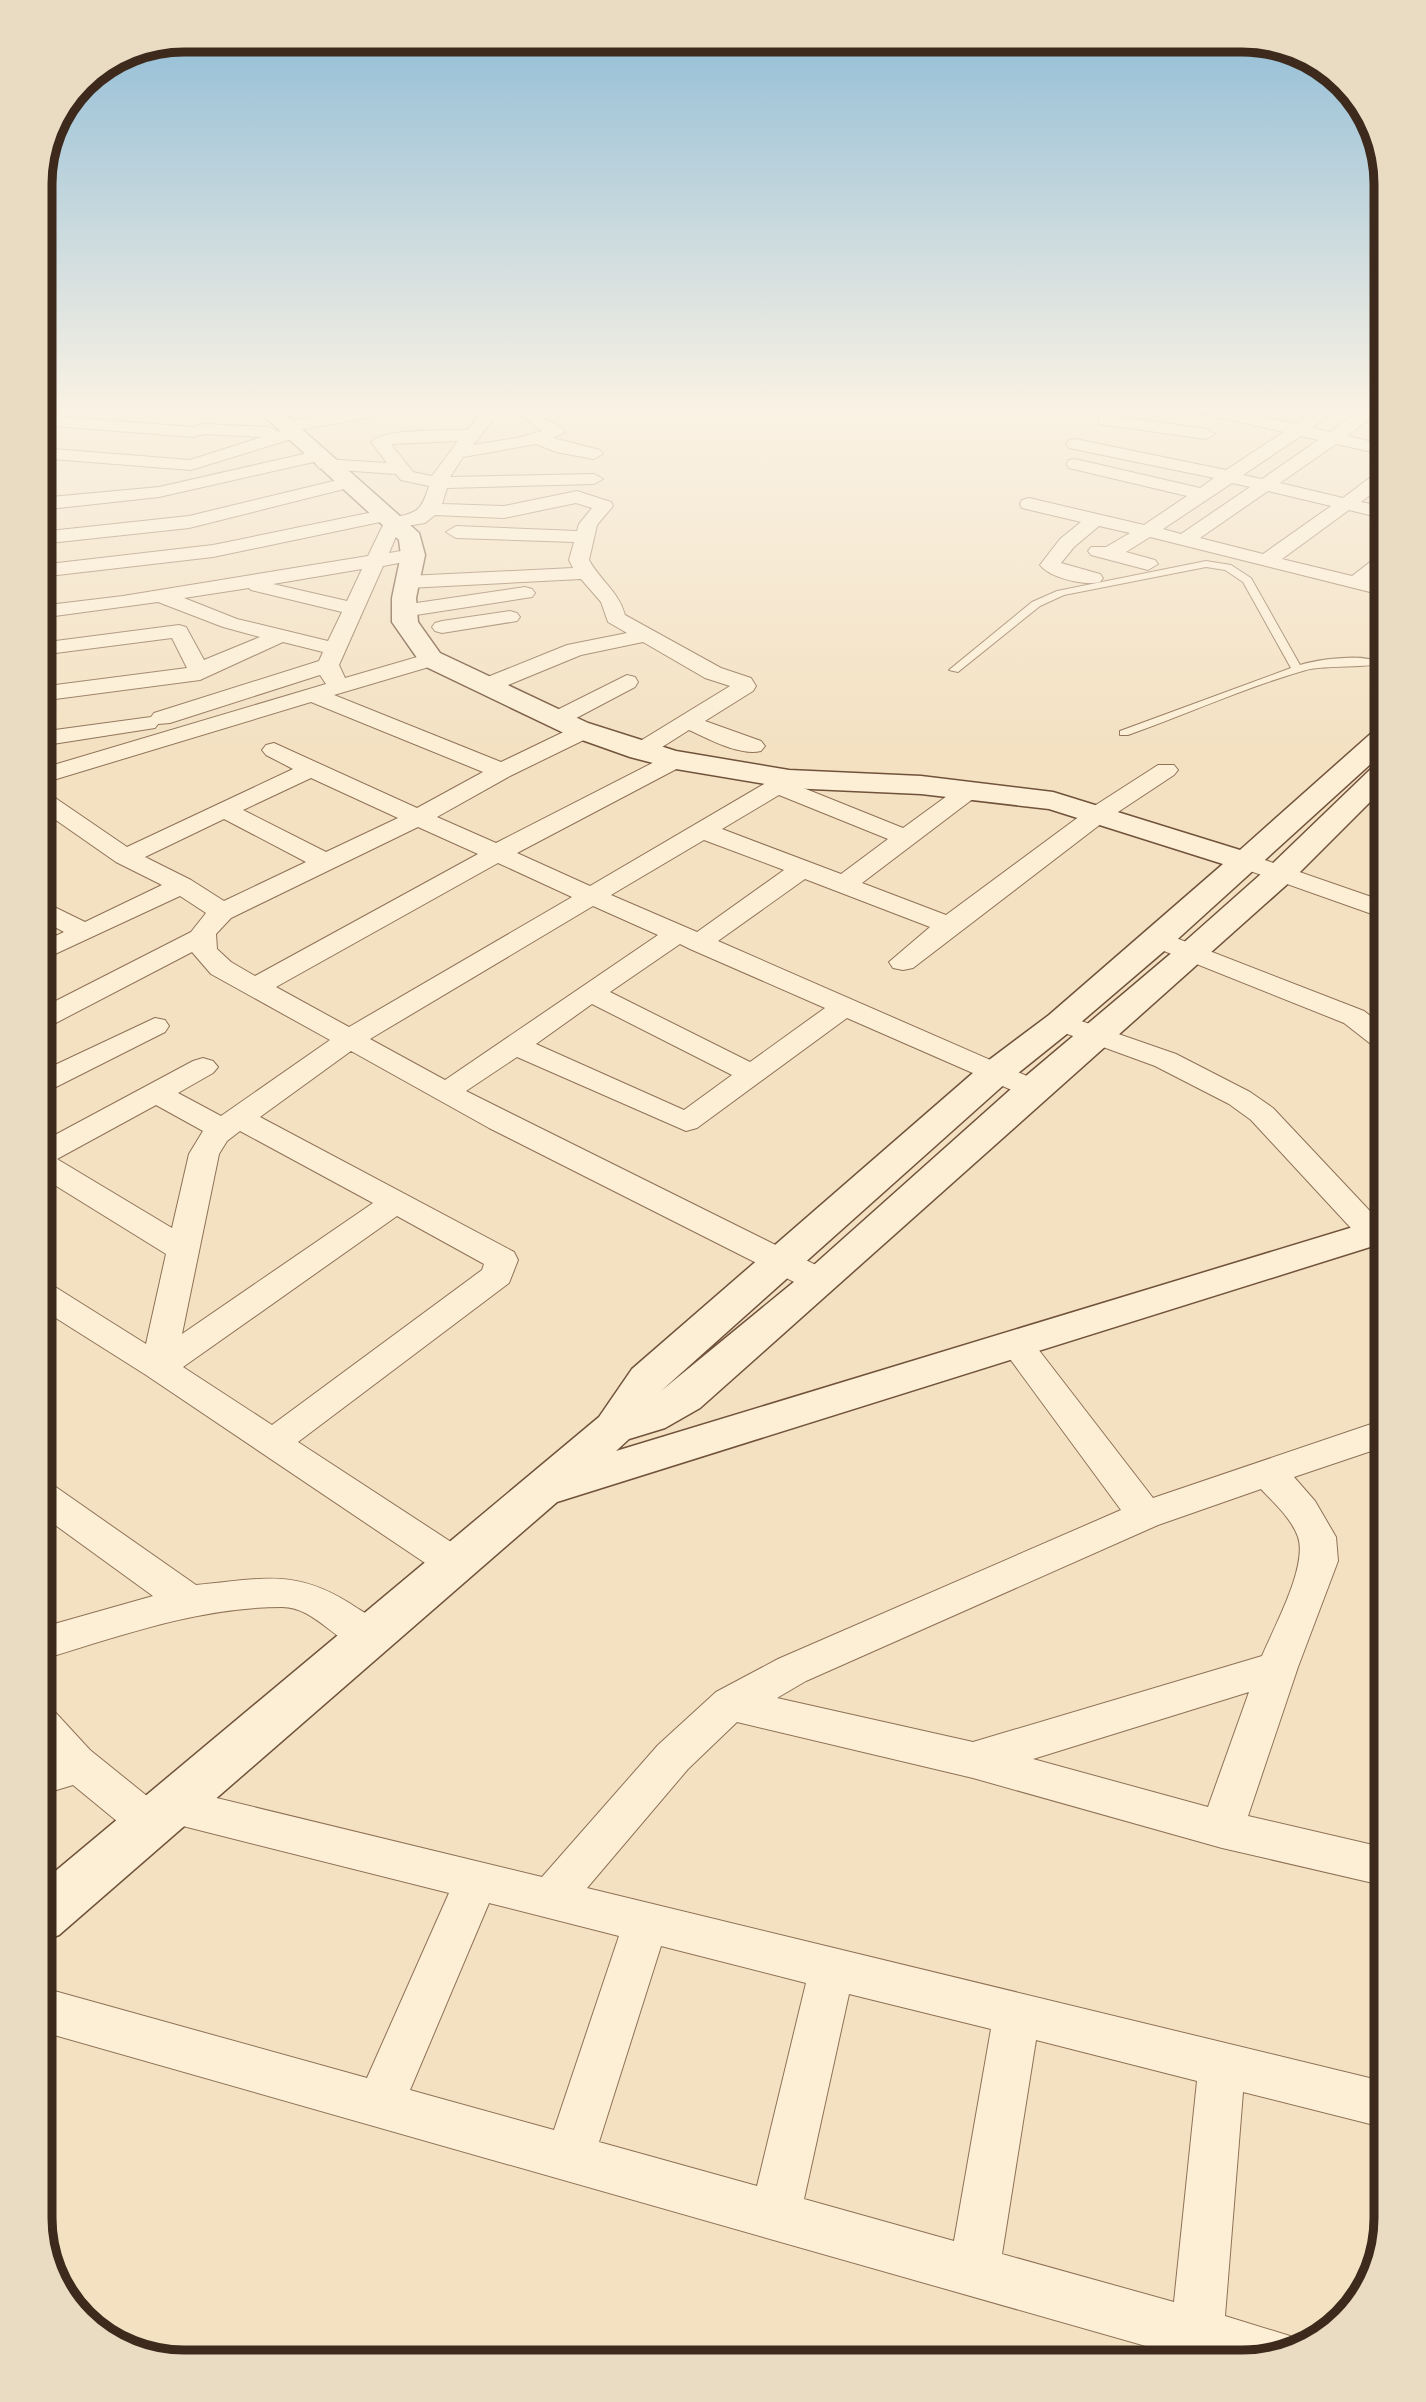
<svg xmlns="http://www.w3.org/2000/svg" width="1426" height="2402" font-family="'Libre Baskerville',serif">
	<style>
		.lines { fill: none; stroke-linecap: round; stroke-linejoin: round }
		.lane-casing { stroke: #8f7156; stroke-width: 2 }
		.street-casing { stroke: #8f7156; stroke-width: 2 }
		.secondary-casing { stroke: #71523a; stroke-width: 3 }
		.lane { fill: #fcefd6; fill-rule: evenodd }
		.street { fill: #fcefd6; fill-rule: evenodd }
		.secondary { fill: #fcefd6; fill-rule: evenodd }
		.rim { fill: none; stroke: #3d2a1c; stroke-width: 9 }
	</style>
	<rect width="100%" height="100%" fill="#f3e1c2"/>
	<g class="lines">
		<!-- lane casing -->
		<g class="lane-casing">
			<path id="lane" d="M1206,561L1231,565L1251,578L1300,665C1318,659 1365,653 1380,663C1374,668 1323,665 1306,670C1246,687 1187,714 1128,735H1120V731L1291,668L1243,582L1225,570L1206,567L1064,595L1040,606L958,672L949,670L1032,602L1057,591Z"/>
		</g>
		<!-- street casing -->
		<g class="street-casing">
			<path id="street" d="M363,408H401L393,413L298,430L301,433L298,437L191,470L40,458L41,448L190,460L262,437L204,434L193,437L41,425V415L193,427L204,424L269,427L278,432L281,431L277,427L280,423Z
				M485,408H502L473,445L517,438L542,431L521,415L529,410L562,428L565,432L553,438L600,450L603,454L594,459L556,452L536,444L463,457L450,477L594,474L603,479L594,484L447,488L442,504L504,506L577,491L611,502L613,506L597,525L589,560C600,580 619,592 625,615L721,668L751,678L756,686L753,691L705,721L761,741L765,746L761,751C739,756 709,739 689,730L648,756H632L628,751L632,746L730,686L705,678L643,642L581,655L496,690H480L477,685L480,680L567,645L627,633L608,622L601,602L581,579L408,588L401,586L398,582L401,578L408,576L573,568L569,560L574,542L456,538L446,532L456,526L577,531L579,524L592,508L576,503L504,518L435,515L425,523L400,527L389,553L413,549L423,555L420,559L383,566L339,665L345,678L431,653L439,654L442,659L439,664L334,695L501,762L576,726H592L595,731L592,736L510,776L437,817L496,843L668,755H684L688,760L684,765L517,853L590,886L781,774H797L801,779L796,785L903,828L962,785H978L982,790L978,795L862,883L946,915L1088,810L1158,765H1174L1178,770L1174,775L1106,820L913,968L903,970L893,968L889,962L930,927L805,879L718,941L1043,1083L1048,1089L1043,1095L1033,1098L1023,1095L847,1018L697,1128L686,1131L517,1057L466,1091L832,1273L836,1281L832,1289L820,1292L808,1289L489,1128L351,1051L260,1117L514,1252L518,1260L509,1283L298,1442L468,1553L473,1563L468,1573L454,1578L440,1573L146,1375L40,1308V1282L52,1285L146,1344L166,1254L40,1176V1143L193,1061L203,1058L213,1061L218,1067L213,1073L178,1093L221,1116L330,1040L211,974L192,952L50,1026L40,1028V1009L191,932L206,913L180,896L40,961V943L64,932L40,919V900L85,922L162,885L116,862L40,809V791L48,793L127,847L293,769L266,755L262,750L266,745L274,743L417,808L483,772L311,702L40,784V769L326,684L320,675L170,723L158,724L155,728L40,746V732L151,717L154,713L319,661L323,652L283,642L200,680L40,701V687L187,668L172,638L40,655V643L179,625L186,627L204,660L260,637L223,627L158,602L40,618V606L123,596L368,556L385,521L213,557L40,577V565L213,545L383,510L390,512L391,518C417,513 421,512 429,486L401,480L396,474L325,469L319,468L316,464L318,461L159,497L40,510V498L159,487L317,451L323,452L326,456L324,459L387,463L371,442C384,428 446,431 467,430ZM458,441L432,476L413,472L391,444ZM362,569L347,601L273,584ZM249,588L251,590L342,612L328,641L237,619L184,598ZM311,778L398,818L326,852L243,810ZM779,795L888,839L841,874L722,829ZM224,819L306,862L224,901L191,880L145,857ZM418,827L478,854L255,976L231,962L217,949L216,934L231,918ZM704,840L784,870L697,932L611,895ZM498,863L572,897L349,1027L276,987ZM593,906L658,935L445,1080L370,1039ZM680,944L690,949L825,1008L750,1062L610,992ZM592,1004L732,1075L684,1110L536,1044ZM156,1105L203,1131L189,1154L172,1228L57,1159ZM240,1131L373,1203L182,1334L219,1154L227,1141ZM397,1216L484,1264L482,1270L272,1425L183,1367Z
				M1192,408H1224L1295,424L1319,408H1339L1312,428L1330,432L1364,408H1384L1347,436L1386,445V455L1336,444L1280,483L1343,498L1380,470L1386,469V483L1361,502L1386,507V519L1349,510L1282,559L1352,576L1379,555L1386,553V569L1371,581L1386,584V596L1150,537L1126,552L1155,560L1158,564L1148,570L1091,555L1088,551L1091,547H1106L1130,533L1099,526L1074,547L1061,563L1100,574L1103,578L1100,582C1085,586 1050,578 1040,565L1060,539L1081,522L1022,508L1020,504L1022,500L1029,498L1144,525L1187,496L1069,468L1066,464L1069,460L1075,459L1200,488L1214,478L1069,448L1066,444L1069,440L1075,439L1226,470L1284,432L1194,412ZM1301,436L1318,440L1262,479L1243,475ZM1232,483L1250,487L1181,534L1163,529ZM1268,491L1331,506L1263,554L1200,538Z
				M1106,415L1206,429L1215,434L1206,439L1100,424L1098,420L1100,416Z
				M346,478L355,483L352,487L189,528L40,544V532L189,516Z
				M525,587L532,589L535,593L532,597L403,617L396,615L393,611L396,607L403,605Z
				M510,611L517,613L520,617L517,621L442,633L435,631L432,627L435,623L442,621Z
				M627,675L635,677L638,682L635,687L565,724H549L546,719L549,714Z
				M1245,853L1386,902V919L1236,866L1232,861L1236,856Z
				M1158,931L1364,1011L1386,1028V1051L1376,1048L1344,1023L1149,945L1145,939L1149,933Z
				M1061,1014L1176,1054L1250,1092L1273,1108L1384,1226V1240L1373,1243L1362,1240L1251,1120L1229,1104L1155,1066L1051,1028L1047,1022L1051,1016Z
				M155,1018L165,1020L169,1026L165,1032L50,1090L40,1093V1072Z
				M1016,1332L1028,1336L1153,1498L1386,1419V1446L1294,1477L1315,1501L1336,1537L1338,1561L1298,1667L1248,1816L1386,1848V1886L1222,1848L973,1778L737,1722L688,1769L587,1888L1386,2082V2128L1243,2092L1225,2316L1290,2336L1295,2349L1241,2362H1202L40,2031V1987L367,2078L449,1893L171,1823L165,1836L150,1842L135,1836L73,1785L40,1795V1759L45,1758L40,1752V1707L55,1712L90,1750L152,1800L156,1792L171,1787L542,1877L658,1745L716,1692L778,1659L1121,1510L999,1344L1004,1336ZM1261,1489C1274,1503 1292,1519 1298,1537C1308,1566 1274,1627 1262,1656L973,1742L777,1698L806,1681L1158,1525ZM1249,1692L1208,1807L1033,1759ZM489,1903L619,1936L554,2130L410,2090ZM661,1946L806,1983L757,2186L599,2142ZM849,1994L991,2029L954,2241L804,2199ZM1036,2040L1197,2081L1174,2302L1002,2254Z
				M40,1481L53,1485L196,1585C264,1579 296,1567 357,1608C370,1616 382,1622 389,1636L383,1647C343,1660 322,1607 282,1607C199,1607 120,1636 40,1660V1628L153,1596L40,1514Z"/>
		</g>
		<!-- secondary casing -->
		<g class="secondary-casing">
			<path id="secondary" d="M255,408H278L419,533L425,555L416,598L418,622L440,653L588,723L676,751L789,770L921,776L1053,792L1240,850L1376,729L1386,727V750L1170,946L1073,1029L1007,1082L661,1391L806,1272L1020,1081L1181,945L1270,866L1376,764L1386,761V786L1292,880L700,1408L665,1428L629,1439L616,1451L1386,1217V1242L557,1502L59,1935L40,1942V1884L599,1417L632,1369L981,1066L1049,1015L1223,864L1049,809L921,794L789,788L676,769L630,757L568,735L422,665L392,622V598L401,555L399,540Z"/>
		</g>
		<!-- lane -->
		<use href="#lane" class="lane"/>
		<!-- street -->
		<use href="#street" class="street"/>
		<!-- secondary -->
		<use href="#secondary" class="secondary"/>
	</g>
	<!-- sky -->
	<linearGradient id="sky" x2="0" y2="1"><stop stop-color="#8dbbd6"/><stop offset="0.55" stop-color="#faf2e4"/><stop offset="1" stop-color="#faf2e4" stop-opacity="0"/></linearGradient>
	<rect width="1426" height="745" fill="url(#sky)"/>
	<!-- crop -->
	<path d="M0 0H1426V2402H0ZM184 52H1242A132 132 0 0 1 1374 184V2218A132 132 0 0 1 1242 2350H184A132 132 0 0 1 52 2218V184A132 132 0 0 1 184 52Z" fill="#eadcc3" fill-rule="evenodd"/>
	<path class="rim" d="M184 52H1242A132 132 0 0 1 1374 184V2218A132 132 0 0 1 1242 2350H184A132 132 0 0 1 52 2218V184A132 132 0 0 1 184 52Z"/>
</svg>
